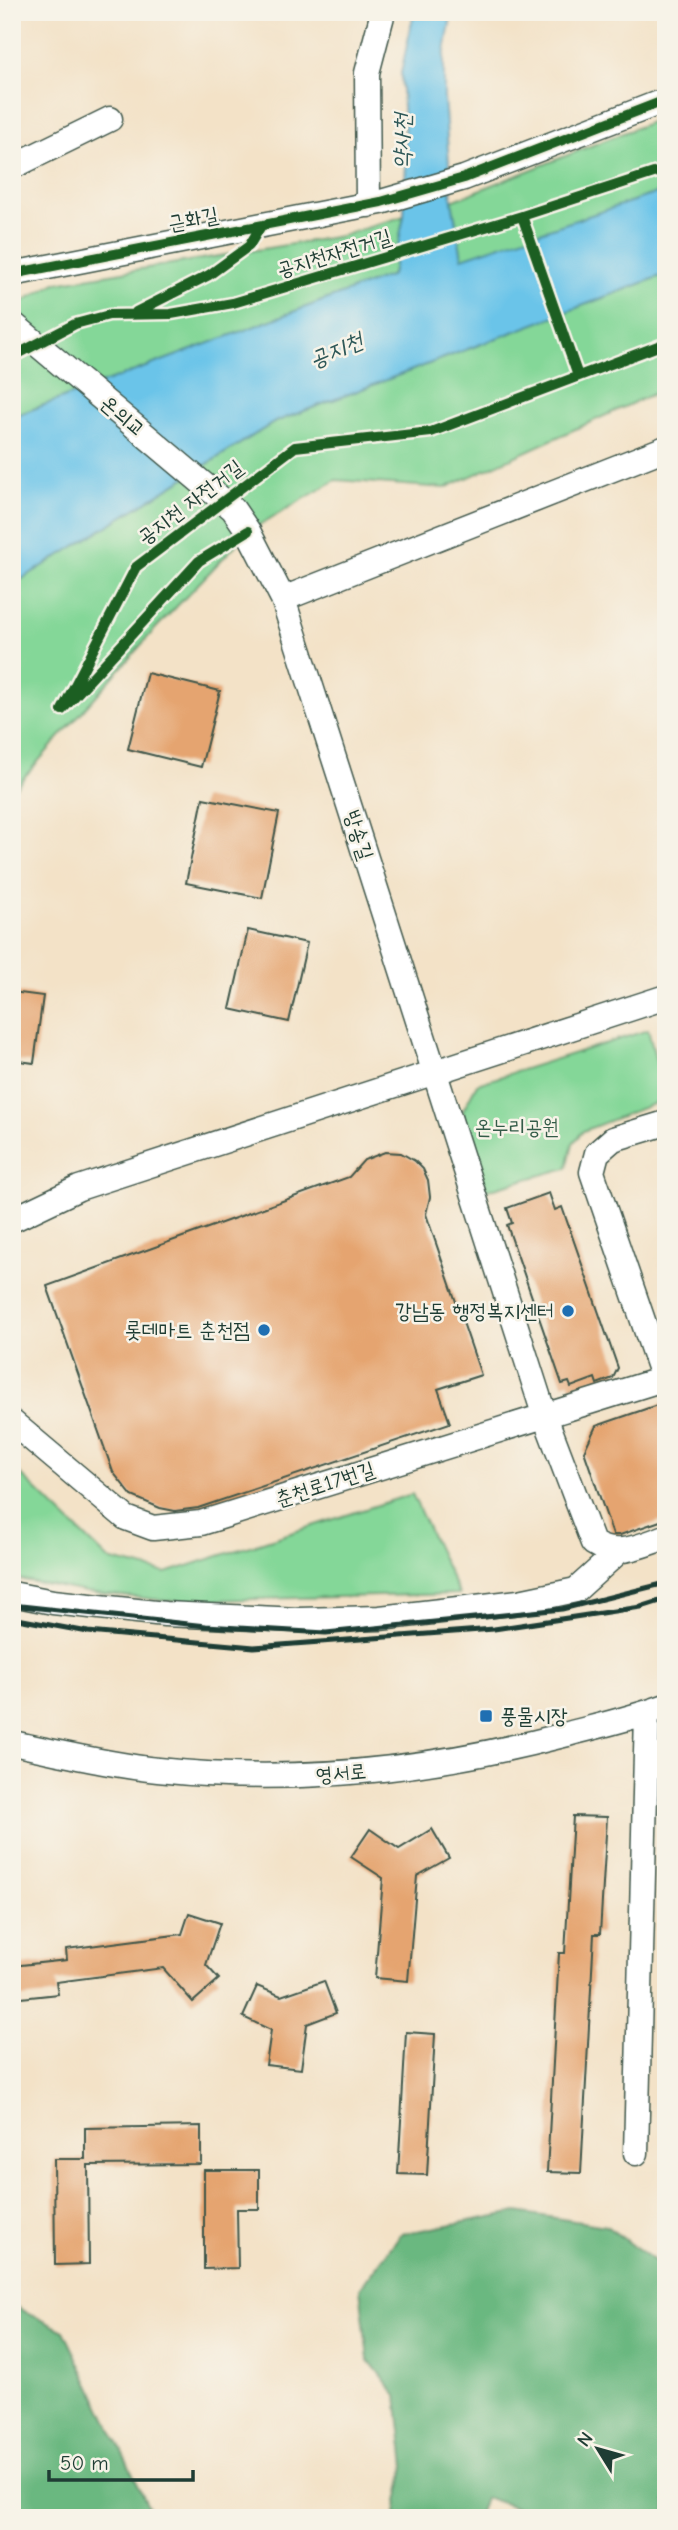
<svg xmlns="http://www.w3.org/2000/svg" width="678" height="2530" font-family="'Comic Neue','Poor Story',sans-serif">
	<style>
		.green { fill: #84d798; stroke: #528a66; stroke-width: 2 }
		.forest { fill: #6bb880; stroke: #457a5a; stroke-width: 2 }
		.water { fill: #6bc4e9; stroke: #45808e; stroke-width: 2 }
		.building { fill: #e5a470 }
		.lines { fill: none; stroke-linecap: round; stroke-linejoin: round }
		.minor-casing { stroke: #3f564a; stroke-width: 27 }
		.minor { stroke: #fff; stroke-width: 24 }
		.rail { stroke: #1f3d34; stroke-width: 5 }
		.cycleway-casing { stroke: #f7f3e8; stroke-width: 15 }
		.cycleway { stroke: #1b5e20; stroke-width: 10 }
		.poi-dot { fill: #1f6fb2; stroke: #f7f3e8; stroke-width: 2.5 }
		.labels { text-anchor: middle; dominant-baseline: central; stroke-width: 5; stroke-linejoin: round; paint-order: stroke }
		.street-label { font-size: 21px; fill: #1f3d34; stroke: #f7f3e8 }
		.park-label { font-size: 21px; fill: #335c48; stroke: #f7f3e8 }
		.poi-label { font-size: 21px; fill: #1f3d34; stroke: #f7f3e8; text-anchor: end }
		.water-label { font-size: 23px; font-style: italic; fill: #2e5858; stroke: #f7f3e8 }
	</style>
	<rect width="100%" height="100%" fill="#f7f3e8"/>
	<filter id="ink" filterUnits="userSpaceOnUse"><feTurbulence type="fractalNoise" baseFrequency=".0143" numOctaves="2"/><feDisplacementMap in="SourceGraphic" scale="14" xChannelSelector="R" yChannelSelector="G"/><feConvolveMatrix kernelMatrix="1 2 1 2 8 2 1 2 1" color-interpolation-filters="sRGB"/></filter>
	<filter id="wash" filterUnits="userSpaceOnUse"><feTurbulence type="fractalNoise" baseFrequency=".00686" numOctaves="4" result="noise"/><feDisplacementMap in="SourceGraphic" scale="28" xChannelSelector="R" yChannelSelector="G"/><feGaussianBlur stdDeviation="1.57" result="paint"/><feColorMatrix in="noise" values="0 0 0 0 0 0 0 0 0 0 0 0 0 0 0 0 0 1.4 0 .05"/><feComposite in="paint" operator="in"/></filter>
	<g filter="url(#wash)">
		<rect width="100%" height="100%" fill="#f3e2c7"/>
		<!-- green -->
		<path class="green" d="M666,116V190L462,259L452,201Z
			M404,216L392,275L12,417V307L56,283L341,236Z
			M666,274V388L445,488L336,480L249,531L156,628L12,791V585L275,422Z
			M648,1030L666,1099L583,1131L573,1143L567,1168L487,1190L464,1138L463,1110L477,1084Z
			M12,1466L108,1559L166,1573L412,1494L459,1594L170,1601L86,1592L12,1578Z"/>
		<!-- forest -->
		<path class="forest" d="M517,2212L606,2226L666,2269V2515L660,2518H548L485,2497L478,2518H395L405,2466L397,2396L368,2359L360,2288L401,2234Z
			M12,2305L64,2331L154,2518H12Z"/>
		<!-- water -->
		<path class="water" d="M414,12H452L444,57V98L452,201L462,258L666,190V274L275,422L12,585V417L392,275L404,216L406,160L401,73Z"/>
		<g id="blocks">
			<!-- building -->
			<path class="building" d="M147,673L220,691L201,767L128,749Z
				M203,798L279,813L262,898L186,883Z
				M248,930L307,943L289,1022L230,1009Z
				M12,992L43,996L34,1063L12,1060Z
				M385,1152L401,1153L415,1161L423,1169L428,1180L430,1197L426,1214L481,1375L438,1389L450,1423L198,1508L175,1511L160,1508L132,1496L113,1472L47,1286L349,1177L364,1160Z
				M549,1193L555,1210L562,1207L618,1368L613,1378L597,1384L595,1378L571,1387L569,1382L562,1384L507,1225L512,1223L507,1208Z
				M666,1402V1519L620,1535H613L584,1451L596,1426Z
				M573,1816L607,1817L600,1934H594L581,2173L547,2172L559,1953H565Z
				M370,1829L399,1849L432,1829L449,1858L417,1876L408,1981L375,1978L383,1878L351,1857Z
				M189,1913L220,1923L206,1965L219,1979L193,2002L163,1968L56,1982L58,1994L12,1999V1966L67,1960L66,1949L182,1934Z
				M324,1981L336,2013L307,2024L301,2069L266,2065L271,2030L243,2017L257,1986L281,1996Z
				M406,2032L435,2034L427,2175L398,2174Z
				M201,2126V2164L88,2165L89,2264L55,2265L54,2159H85V2128Z
				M204,2170H259V2209H237L238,2268L204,2269Z"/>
		</g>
	</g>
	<g filter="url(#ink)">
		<use href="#blocks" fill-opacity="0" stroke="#3f564a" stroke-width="2"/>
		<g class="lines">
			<!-- minor casing -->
			<g class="minor-casing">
				<path id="minor" d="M12,167L110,119
					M368,205L367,73L383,12
					M12,274L381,202L464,178L666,100
					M12,323L233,509L248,531L283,599L544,1414L593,1543C617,1559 641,1545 666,1537
					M283,599L666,448
					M12,1220L79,1188L666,997
					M663,1379L592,1172L597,1153L613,1139L666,1123
					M12,1422L126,1518L153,1528L201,1523L666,1378
					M12,1594L53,1602L165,1614L299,1620L380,1618L519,1602L576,1590L618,1552
					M12,1743C61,1753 109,1765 158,1770C296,1785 430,1770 564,1735C598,1726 633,1718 666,1706
					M636,2153L647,1713"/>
			</g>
			<!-- minor -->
			<use href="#minor" class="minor"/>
			<!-- rail -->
			<path class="rail" d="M12,1605L206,1626L326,1633L562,1609L666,1583
				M12,1618L88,1632L254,1647L494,1629L641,1607L666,1599"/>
			<!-- cycleway casing -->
			<g class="cycleway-casing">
				<path id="cycleway" d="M522,216L578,376
					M12,274L381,202L464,178L666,100
					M136,312L209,275L249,246L261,226
					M12,357L75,324L109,315L171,314L233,303L522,216L666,169
					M248,531L199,561L62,710L136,567L295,447L431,432L666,343"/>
			</g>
			<!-- cycleway -->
			<use href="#cycleway" class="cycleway"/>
		</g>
	</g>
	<!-- markers -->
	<g class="poi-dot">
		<circle cx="568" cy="1311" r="7"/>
		<circle cx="264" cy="1330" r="7"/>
		<rect x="479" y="1709" width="14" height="14" rx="3.5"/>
	</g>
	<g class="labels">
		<!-- street labels -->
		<g class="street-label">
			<text transform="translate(193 219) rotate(-11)">근화길</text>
			<text transform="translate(334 253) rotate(-17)">공지천자전거길</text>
			<text transform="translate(123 416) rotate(40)">온의교</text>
			<text transform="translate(190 502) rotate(-37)">공지천 자전거길</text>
			<text transform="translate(359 835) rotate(72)">방송길</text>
			<text transform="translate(325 1484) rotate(-18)">춘천로17번길</text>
			<text transform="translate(341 1773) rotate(-5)">영서로</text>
		</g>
		<!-- park labels -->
		<g class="park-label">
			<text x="517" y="1127">온누리공원</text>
		</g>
		<!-- poi labels -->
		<g class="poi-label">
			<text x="554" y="1311">강남동 행정복지센터</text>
			<text x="250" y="1330">롯데마트 춘천점</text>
			<text x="500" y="1716" text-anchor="start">풍물시장</text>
		</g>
		<!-- water labels -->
		<g class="water-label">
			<text transform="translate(402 141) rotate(-89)">약사천</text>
			<text transform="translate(336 350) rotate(-23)">공지천</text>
		</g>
	</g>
	<!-- margin -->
	<rect width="678" height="2530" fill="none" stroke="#f7f3e8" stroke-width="42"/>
	<!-- north arrow -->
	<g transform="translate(598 2449) rotate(307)" stroke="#f7f3e8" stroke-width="5" paint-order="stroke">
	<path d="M0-5L12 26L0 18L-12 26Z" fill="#1f3d34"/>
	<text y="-10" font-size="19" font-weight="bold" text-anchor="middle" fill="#1f3d34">N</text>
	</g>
	<!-- scale -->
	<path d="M49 2470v10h144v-10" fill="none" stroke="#1f3d34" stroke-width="3.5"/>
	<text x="60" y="2470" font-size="21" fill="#1f3d34" stroke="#f7f3e8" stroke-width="5" paint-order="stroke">50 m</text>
</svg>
